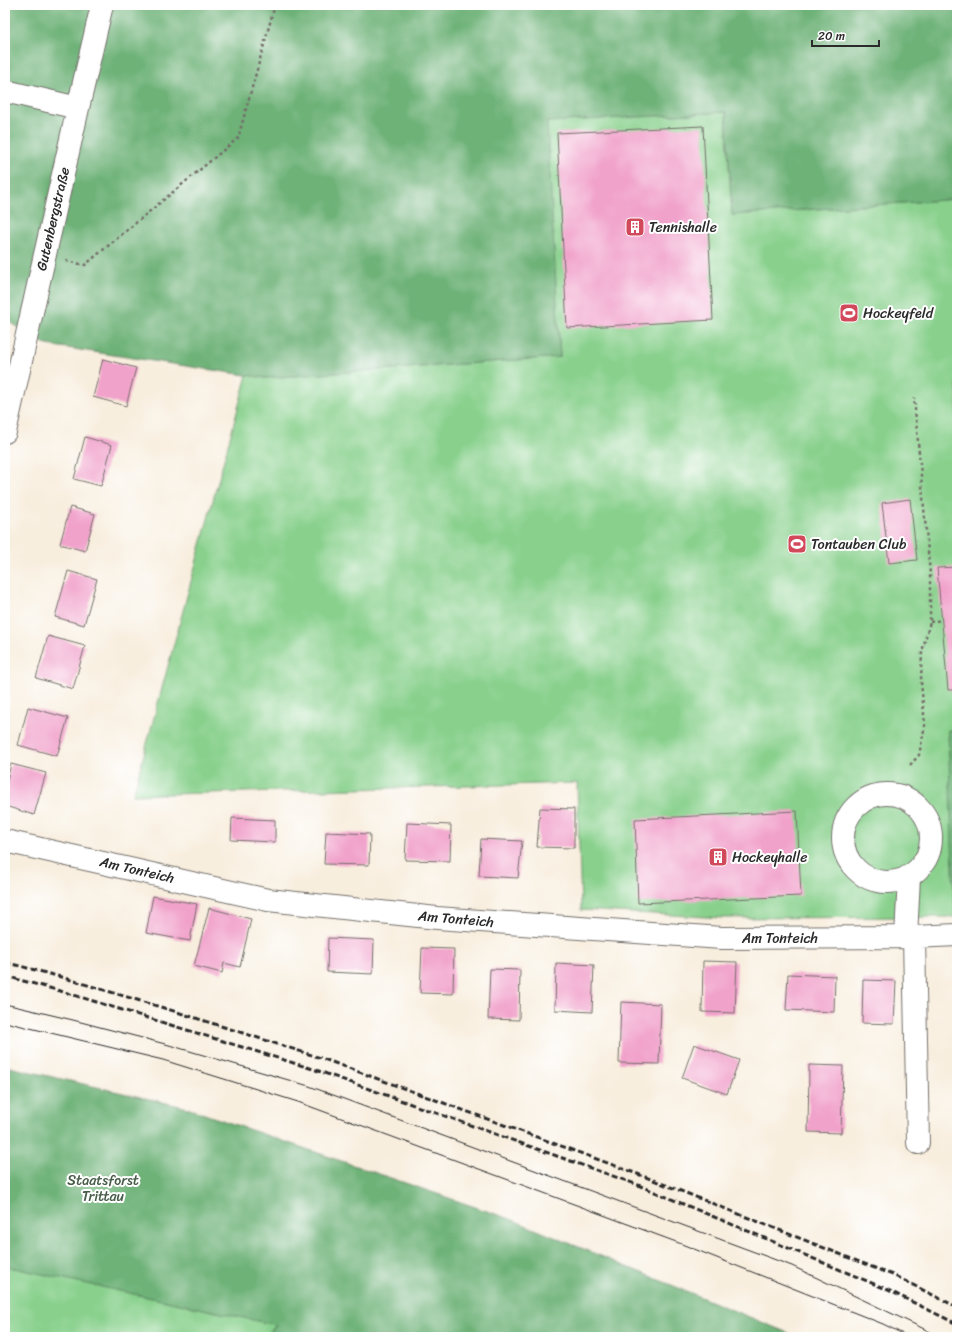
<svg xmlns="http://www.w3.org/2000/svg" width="962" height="1342" font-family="Sriracha,sans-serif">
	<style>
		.green { fill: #88d08c; stroke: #5a7e5c }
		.forest { fill: #6eb278; stroke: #4c6e52 }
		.building { fill: #f1a2cb }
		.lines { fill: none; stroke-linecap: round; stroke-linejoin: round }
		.minor-casing { stroke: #736f6a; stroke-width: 24 }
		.path { stroke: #736f6a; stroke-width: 2.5; stroke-dasharray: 3 3; stroke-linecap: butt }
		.minor { stroke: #fff; stroke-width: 22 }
		.tram { stroke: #2b2b2b; stroke-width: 1 }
		.rail { stroke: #2b2b2b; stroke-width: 3; stroke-dasharray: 6 3; stroke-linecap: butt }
		.labels { text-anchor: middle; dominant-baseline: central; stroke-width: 4; stroke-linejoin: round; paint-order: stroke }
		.street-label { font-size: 14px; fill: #2b2b2b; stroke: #fff }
		.poi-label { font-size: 14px; fill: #2b2b2b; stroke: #fff; text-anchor: start }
		.park-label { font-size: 14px; fill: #475d48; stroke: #fff }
	</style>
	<rect width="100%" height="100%" fill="#fff"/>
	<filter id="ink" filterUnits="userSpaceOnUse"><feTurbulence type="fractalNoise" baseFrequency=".025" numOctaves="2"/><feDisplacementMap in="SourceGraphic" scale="8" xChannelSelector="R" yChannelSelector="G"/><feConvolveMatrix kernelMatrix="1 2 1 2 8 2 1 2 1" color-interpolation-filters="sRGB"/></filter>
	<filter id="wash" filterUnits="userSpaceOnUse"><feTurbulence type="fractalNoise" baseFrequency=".012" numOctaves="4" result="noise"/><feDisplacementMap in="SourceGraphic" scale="16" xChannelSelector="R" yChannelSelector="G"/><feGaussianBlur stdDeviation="0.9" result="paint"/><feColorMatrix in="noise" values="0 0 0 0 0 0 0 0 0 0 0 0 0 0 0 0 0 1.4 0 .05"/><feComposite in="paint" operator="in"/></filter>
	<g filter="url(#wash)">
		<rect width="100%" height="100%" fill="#f8eede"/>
		<!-- green -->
		<path class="green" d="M726,112L732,215L957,199V730L948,731L956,917L723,918L581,910L577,783L133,795L247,375L265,378L560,357L546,122Z
			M5,1266L263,1321L277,1325L266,1337H5Z"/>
		<!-- forest -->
		<path class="forest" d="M5,5H957V199L732,215L726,112L547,122L560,357L265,378L47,345L5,319Z
			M948,730H957V917H956L954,898Z
			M5,1066L184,1107L513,1220L798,1337H265L276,1325L5,1266Z"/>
		<g id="blocks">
			<!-- building -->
			<path class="building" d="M703,126L713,320L567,328L557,133Z
				M5,304L9,305L6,320H5Z
				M103,359L136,368L126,406L93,397Z
				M85,437L112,445L101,486L74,479Z
				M910,499L917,560L889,563L882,503Z
				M70,507L95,514L85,551L60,544Z
				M957,567V690H948L937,568Z
				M68,571L97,579L84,625L55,617Z
				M48,636L85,646L73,689L36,678Z
				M28,707L68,718L57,756L18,745Z
				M11,764L46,773L34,815L5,806V788Z
				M540,808L574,809V848L537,847Z
				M797,811L801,896L638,903L635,819Z
				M232,818L275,820V842L231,840Z
				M407,823L451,825L450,861L405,860Z
				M326,832L370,834L369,865L324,864Z
				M481,839L522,841L518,878L479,876Z
				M153,896L197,904L190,941L146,933Z
				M209,908L251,919L240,967L224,963L222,973L194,966Z
				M328,938L374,940L373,974L327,972Z
				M422,948L454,949L453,994L420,993Z
				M703,961L737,962L735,1013L702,1012Z
				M556,963L594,965L592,1012L555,1010Z
				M490,969L520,970L519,1020L488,1019Z
				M788,974L835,976L834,1012L786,1010Z
				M863,980L896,981L894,1024L862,1023Z
				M621,1002L661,1004L659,1064L619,1063Z
				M694,1044L739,1060L727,1094L682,1078Z
				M809,1065L843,1066L841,1133L808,1132Z
				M957,1172V1184L953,1183Z"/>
		</g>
	</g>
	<g filter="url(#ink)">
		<use href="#blocks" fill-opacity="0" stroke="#736f6a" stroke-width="1"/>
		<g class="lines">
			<!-- minor casing -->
			<g class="minor-casing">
				<path id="minor" d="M5,91L78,108
					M5,432L78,108L102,5
					M843 838a44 44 0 1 1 88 0a44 44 0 1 1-88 0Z
					M5,841L268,900L437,918L722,938L914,937L957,935
					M906,937L909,877
					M914,937L918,1143"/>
			</g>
			<!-- path -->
			<path class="path" d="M66,261L85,265L238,138L275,5
				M930,622L942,620
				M910,765L919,755L925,725L921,682L922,651L930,622V574L914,398"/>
			<!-- minor -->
			<use href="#minor" class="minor"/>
			<!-- tram -->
			<path class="tram" d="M5,1004L73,1020L169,1045L309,1086L792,1266L941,1337
				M5,1022L163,1060L298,1102L679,1243L883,1324L909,1337"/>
			<!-- rail -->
			<path class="rail" d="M5,962L61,977L177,1012L321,1058L643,1176L895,1276L957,1307
				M5,976L64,992L313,1069L638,1185L886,1289L957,1324"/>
		</g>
	</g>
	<!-- icons -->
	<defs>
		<g id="building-square" transform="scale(1)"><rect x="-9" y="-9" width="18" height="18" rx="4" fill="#d1495b" stroke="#fff"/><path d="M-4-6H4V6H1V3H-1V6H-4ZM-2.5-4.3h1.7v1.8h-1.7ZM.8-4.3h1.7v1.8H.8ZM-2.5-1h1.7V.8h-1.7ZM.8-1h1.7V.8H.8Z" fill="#fff"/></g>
		<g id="stadium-square" transform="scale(1)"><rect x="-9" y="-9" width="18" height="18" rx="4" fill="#d1495b" stroke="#fff"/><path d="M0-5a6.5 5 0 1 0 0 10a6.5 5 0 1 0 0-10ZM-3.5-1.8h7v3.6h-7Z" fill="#fff"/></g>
	</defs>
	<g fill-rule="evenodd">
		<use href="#building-square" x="635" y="227"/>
		<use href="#stadium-square" x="849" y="313"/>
		<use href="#stadium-square" x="797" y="544"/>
		<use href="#building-square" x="718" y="857"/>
	</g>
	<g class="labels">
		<!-- street labels -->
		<g class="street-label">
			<text transform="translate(53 219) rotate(-77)">Gutenbergstraße</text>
			<text transform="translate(137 870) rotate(13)">Am Tonteich</text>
			<text transform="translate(456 919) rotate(5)">Am Tonteich</text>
			<text x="780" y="938">Am Tonteich</text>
		</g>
		<!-- poi labels -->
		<g class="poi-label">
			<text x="649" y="227">Tennishalle</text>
			<text x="863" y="313">Hockeyfeld</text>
			<text x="811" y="544">Tontauben Club</text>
			<text x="732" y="857">Hockeyhalle</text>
		</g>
		<!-- park labels -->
		<g class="park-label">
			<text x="103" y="1180">Staatsforst<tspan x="103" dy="16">Trittau</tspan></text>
		</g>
	</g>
	<!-- margin -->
	<rect width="962" height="1342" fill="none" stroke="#fff" stroke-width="20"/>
	<!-- scale -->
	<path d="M812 40v6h67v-6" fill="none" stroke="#2b2b2b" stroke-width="2"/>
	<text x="818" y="40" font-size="12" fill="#2b2b2b" stroke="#ffffff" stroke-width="3" paint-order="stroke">20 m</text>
</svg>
